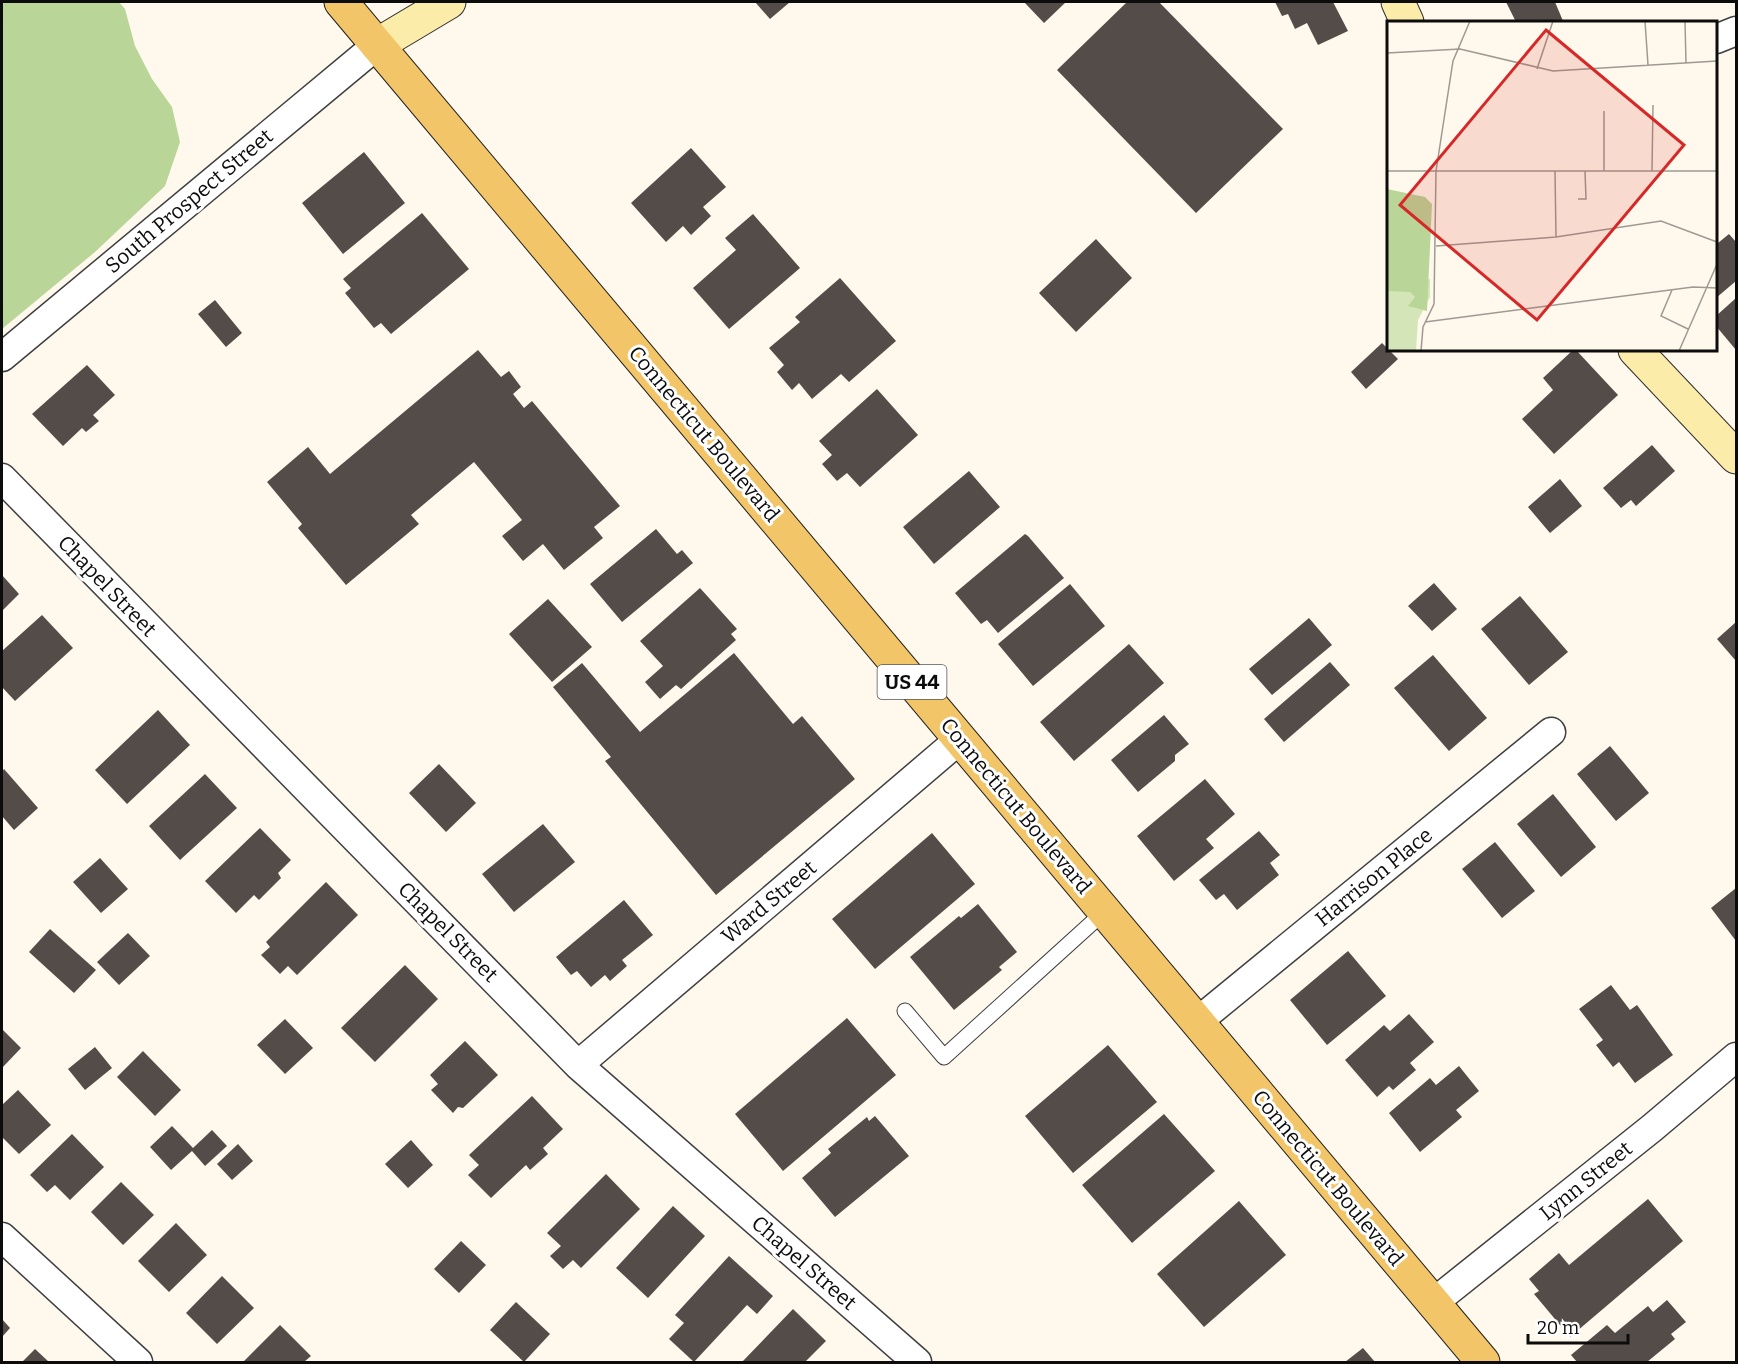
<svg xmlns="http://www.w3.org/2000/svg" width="1738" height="1364" font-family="Bitter,serif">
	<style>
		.forest { fill: #b9d698 }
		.building { fill: #544c49 }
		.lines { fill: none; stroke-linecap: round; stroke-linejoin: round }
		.service-casing { stroke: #3f3f3f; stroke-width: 17 }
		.minor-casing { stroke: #3f3f3f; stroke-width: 31 }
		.secondary-casing { stroke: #2e2e2e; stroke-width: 35 }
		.primary-casing { stroke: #1d1d1d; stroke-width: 35 }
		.service { stroke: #fff; stroke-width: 15 }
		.minor { stroke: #fff; stroke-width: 28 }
		.secondary { stroke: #fbecaa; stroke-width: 33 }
		.primary { stroke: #f2c568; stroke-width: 33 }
		.labels { text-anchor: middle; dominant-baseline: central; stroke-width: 6; stroke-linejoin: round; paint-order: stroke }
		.shield { fill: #fff; stroke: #555; stroke-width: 1.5 }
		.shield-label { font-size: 20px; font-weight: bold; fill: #0c0c0c }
		.street-label { font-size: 21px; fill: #0c0c0c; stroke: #fff }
		.inset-road { fill: none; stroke: #9d9a92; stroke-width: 1.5 }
		.view { fill: #d62828; fill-opacity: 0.15; stroke: #d62828; stroke-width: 3 }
		.inset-edge { fill: none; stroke: #0c0c0c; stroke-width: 3 }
	</style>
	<rect width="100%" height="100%" fill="#fef9ec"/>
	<!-- forest -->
	<path class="forest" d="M2,2H119L125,9L135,46L152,79L172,107L180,142L165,186L95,252L2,329Z"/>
	<!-- building -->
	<path class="building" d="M755,2H790L770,19Z
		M1024,2H1066L1044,23Z
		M1127,2H1159L1283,129L1196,213L1057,70Z
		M1275,2H1333L1348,31L1318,45L1307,23L1295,29L1288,14L1282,16Z
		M1506,2H1555L1563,21L1516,22Z
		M691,148L726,187L703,207L711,216L691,235L683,226L666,242L631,203Z
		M364,152L405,203L343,254L302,203Z
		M422,213L469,269L391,334L381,323L374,328L345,293L351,288L343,279Z
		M753,214L800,268L729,329L693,288L736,250L725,238Z
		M1729,234L1736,242V281L1716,298V241L1718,243Z
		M1096,239L1132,278L1076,332L1039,293Z
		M840,278L896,341L849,382L841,374L812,399L799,383L792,390L777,372L784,365L769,348L800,322L795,317Z
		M1736,298V350L1716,326V316Z
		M215,300L242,333L226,347L198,314Z
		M1382,343L1398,359L1366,389L1351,372Z
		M478,350L501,377L509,371L521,387L513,394L524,408L532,401L620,506L594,527L603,538L564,570L543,544L523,561L502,536L522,520L474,462L411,515L419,524L346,585L298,528L302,524L267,482L308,447L330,474Z
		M1573,350H1576L1618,395L1554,454L1522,419L1553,390L1543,378Z
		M87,365L115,395L93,415L99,421L86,432L82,428L63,446L32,414Z
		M877,389L918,435L860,487L847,473L837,481L822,464L832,455L819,441Z
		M1652,445L1675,471L1636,506L1631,500L1621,508L1603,488Z
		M969,471L1000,507L934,564L903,527Z
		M1560,479L1582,506L1550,533L1528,507Z
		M656,529L677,554L682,550L693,563L622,622L590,584Z
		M1025,534L1028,536L1064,578L998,633L987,620L981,624L955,593Z
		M2,575L19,594L2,611Z
		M1434,583L1457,609L1432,631L1408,606Z
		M1070,584L1105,626L1033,686L998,644Z
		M700,588L737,629L731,634L736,640L681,689L676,685L660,699L645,682L663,666L640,641Z
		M1520,596L1568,652L1529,685L1481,629Z
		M548,599L592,647L552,682L509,634Z
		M42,615L73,648L15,701L2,687V651Z
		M1309,618L1332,645L1272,695L1249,669Z
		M1736,622V661L1717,639Z
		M1129,644L1164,683L1074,761L1040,722Z
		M734,653L793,724L802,716L855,779L716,895L605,761L611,757L553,687L582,663L640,732Z
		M1433,655L1487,718L1449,751L1394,688Z
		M1330,662L1350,685L1284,742L1264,719Z
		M158,710L190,745L127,804L95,770Z
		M1164,715L1189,744L1175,755V761L1138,792L1111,760Z
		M1610,746L1649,793L1616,821L1577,774Z
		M439,764L476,803L446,832L409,793Z
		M4,769L38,808L14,830L2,816V772Z
		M205,774L237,808L180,860L149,826Z
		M1205,779L1235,814L1206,839L1214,848L1174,881L1137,836Z
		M1553,794L1596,847L1561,877L1517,824Z
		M543,824L575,862L514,912L482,874Z
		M260,828L291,860L278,873L281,878L259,900L254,895L236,913L205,881Z
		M1259,831L1280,855L1270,863L1279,875L1237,910L1224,894L1216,900L1199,880Z
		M932,833L975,884L875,969L832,919Z
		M1495,842L1535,891L1502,918L1462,869Z
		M100,858L128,889L101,913L73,882Z
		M326,882L358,915L297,975L288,966L280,974L261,955L270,947L266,942Z
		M1736,888V941L1711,908Z
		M624,900L653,935L622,960L627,966L610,981L605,975L591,987L577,971L571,975L556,957Z
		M978,904L1017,952L999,967L1002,970L954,1010L910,957L959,916L961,918Z
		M50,929L96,970L74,993L29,952Z
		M128,933L150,956L119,985L97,962Z
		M1348,951L1386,996L1327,1045L1290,1000Z
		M405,965L438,999L375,1062L341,1028Z
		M1611,985L1630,1010L1637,1005L1673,1055L1635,1083L1619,1062L1613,1067L1596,1045L1603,1040L1579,1009Z
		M1409,1014L1434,1042L1410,1063L1416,1070L1393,1090L1389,1086L1377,1097L1345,1060L1384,1025L1390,1031Z
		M847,1018L896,1075L783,1171L735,1114Z
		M285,1019L313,1048L285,1074L257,1045Z
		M2,1029L21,1048L2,1068Z
		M465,1041L498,1075L463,1108L458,1107L453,1113L431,1090L438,1084L430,1075Z
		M1108,1045L1157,1102L1073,1173L1025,1116Z
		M95,1047L112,1068L85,1090L68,1069Z
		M143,1051L181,1090L155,1116L117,1077Z
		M1459,1066L1479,1091L1456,1110L1462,1117L1420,1152L1389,1113L1430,1078L1436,1085Z
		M18,1090L51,1125L19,1154L3,1138L2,1140V1105Z
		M532,1096L563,1129L543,1148L548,1154L530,1170L526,1165L491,1198L468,1175L479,1165L469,1155Z
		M1164,1114L1215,1171L1132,1243L1082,1185Z
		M875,1116L909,1156L835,1217L802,1178L831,1153L828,1149L867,1117L869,1121Z
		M172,1126L193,1148L212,1130L227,1146L205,1166L192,1151L171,1170L150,1147Z
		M72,1134L104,1167L70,1200L55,1185L47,1192L30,1175Z
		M411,1140L433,1165L408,1188L385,1164Z
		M238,1144L253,1161L232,1180L217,1164Z
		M606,1174L640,1209L581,1268L573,1260L563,1269L550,1256L561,1246L547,1233Z
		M121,1182L154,1215L123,1245L91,1212Z
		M1648,1199L1683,1241L1570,1337L1534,1294L1539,1291L1529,1279L1559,1253L1569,1265Z
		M1239,1201L1286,1255L1204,1327L1157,1274Z
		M673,1206L705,1236L648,1298L616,1268Z
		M176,1223L207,1255L169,1292L138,1261Z
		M461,1241L486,1265L459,1293L434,1269Z
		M729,1256L773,1296L757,1314L747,1305L694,1362L669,1339L684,1323L675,1315Z
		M222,1276L254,1308L217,1344L186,1313Z
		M1667,1300L1686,1322L1671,1334L1675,1339L1647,1362H1577L1571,1355L1607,1325L1615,1333L1648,1306L1653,1312Z
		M516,1302L550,1334L524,1362L490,1330Z
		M793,1309L826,1341L805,1362H742Z
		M2,1319L10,1328L2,1337Z
		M280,1325L311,1356L304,1362H243Z
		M1363,1348L1375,1362H1345Z
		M35,1349L49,1362H22Z"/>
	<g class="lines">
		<!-- service casing -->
		<g class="service-casing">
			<path id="service" d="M905,1011L944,1057L1104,912"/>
		</g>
		<!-- minor casing -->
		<g class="minor-casing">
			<path id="minor" d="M1716,39L1736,31
				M2,357L377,45
				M2,478L578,1065L917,1362
				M1197,1022L1551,732
				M578,1065L960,739
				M2,1237L138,1362
				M1433,1303L1652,1128L1736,1057"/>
		</g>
		<!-- secondary casing -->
		<g class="secondary-casing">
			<path id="secondary" d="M1398,2L1407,22
				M377,45L449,2
				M1635,350L1736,457"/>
		</g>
		<!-- primary casing -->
		<g class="primary-casing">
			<path id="primary" d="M341,2L1483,1362"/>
		</g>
		<!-- service -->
		<use href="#service" class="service"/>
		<!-- minor -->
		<use href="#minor" class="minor"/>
		<!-- secondary -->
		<use href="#secondary" class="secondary"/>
		<!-- primary -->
		<use href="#primary" class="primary"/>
	</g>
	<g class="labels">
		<!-- shield labels -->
		<rect class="shield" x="877.5" y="665" width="69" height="34" rx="4.5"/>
		<g class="shield-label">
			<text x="912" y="682">US 44</text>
		</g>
		<!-- street labels -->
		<g class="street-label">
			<text transform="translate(189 201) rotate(-40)">South Prospect Street</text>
			<text transform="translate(704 434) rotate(50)">Connecticut Boulevard</text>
			<text transform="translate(107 586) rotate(46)">Chapel Street</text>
			<text transform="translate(1016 806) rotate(50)">Connecticut Boulevard</text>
			<text transform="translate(1374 877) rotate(-39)">Harrison Place</text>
			<text transform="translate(769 902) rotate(-40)">Ward Street</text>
			<text transform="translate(448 932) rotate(45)">Chapel Street</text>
			<text transform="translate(1328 1178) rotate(50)">Connecticut Boulevard</text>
			<text transform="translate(1586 1181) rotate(-39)">Lynn Street</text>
			<text transform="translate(804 1263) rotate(41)">Chapel Street</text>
		</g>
	</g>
	<!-- overview -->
	<g transform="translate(1387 21)">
		<rect width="330" height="330" fill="#fef9ec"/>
		<path d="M43,258V276L31,299L29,330H0V264Z" fill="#d4e6b8"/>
		<path d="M0,168L38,176L45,183L40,290L21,285L28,276L23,271L0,270Z" fill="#b9d698"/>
		<path class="inset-road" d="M258,0L261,44M298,0L299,42M0,32L73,28L166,50L330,40M150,48L166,0M0,150H330M49,150L66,40L83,0M168,150L169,216M217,150V90M265,150L266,84M191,178H199L198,150M49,225L169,216L274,200L330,221M285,269L274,295L301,308M38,301L306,266L330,267M34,330L36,306L47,283L49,150M292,330L330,243"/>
		<path class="view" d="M159,9L297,124L150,299L13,184Z"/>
		<rect width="330" height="330" class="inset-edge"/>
	</g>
	<!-- border -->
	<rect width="1738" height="1364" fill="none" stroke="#0c0c0c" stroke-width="6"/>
	<!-- scale -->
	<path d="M1528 1334v9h100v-9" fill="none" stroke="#0c0c0c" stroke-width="3"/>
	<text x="1537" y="1334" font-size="18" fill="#0c0c0c" stroke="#ffffff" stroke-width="4.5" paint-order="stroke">20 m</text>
</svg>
